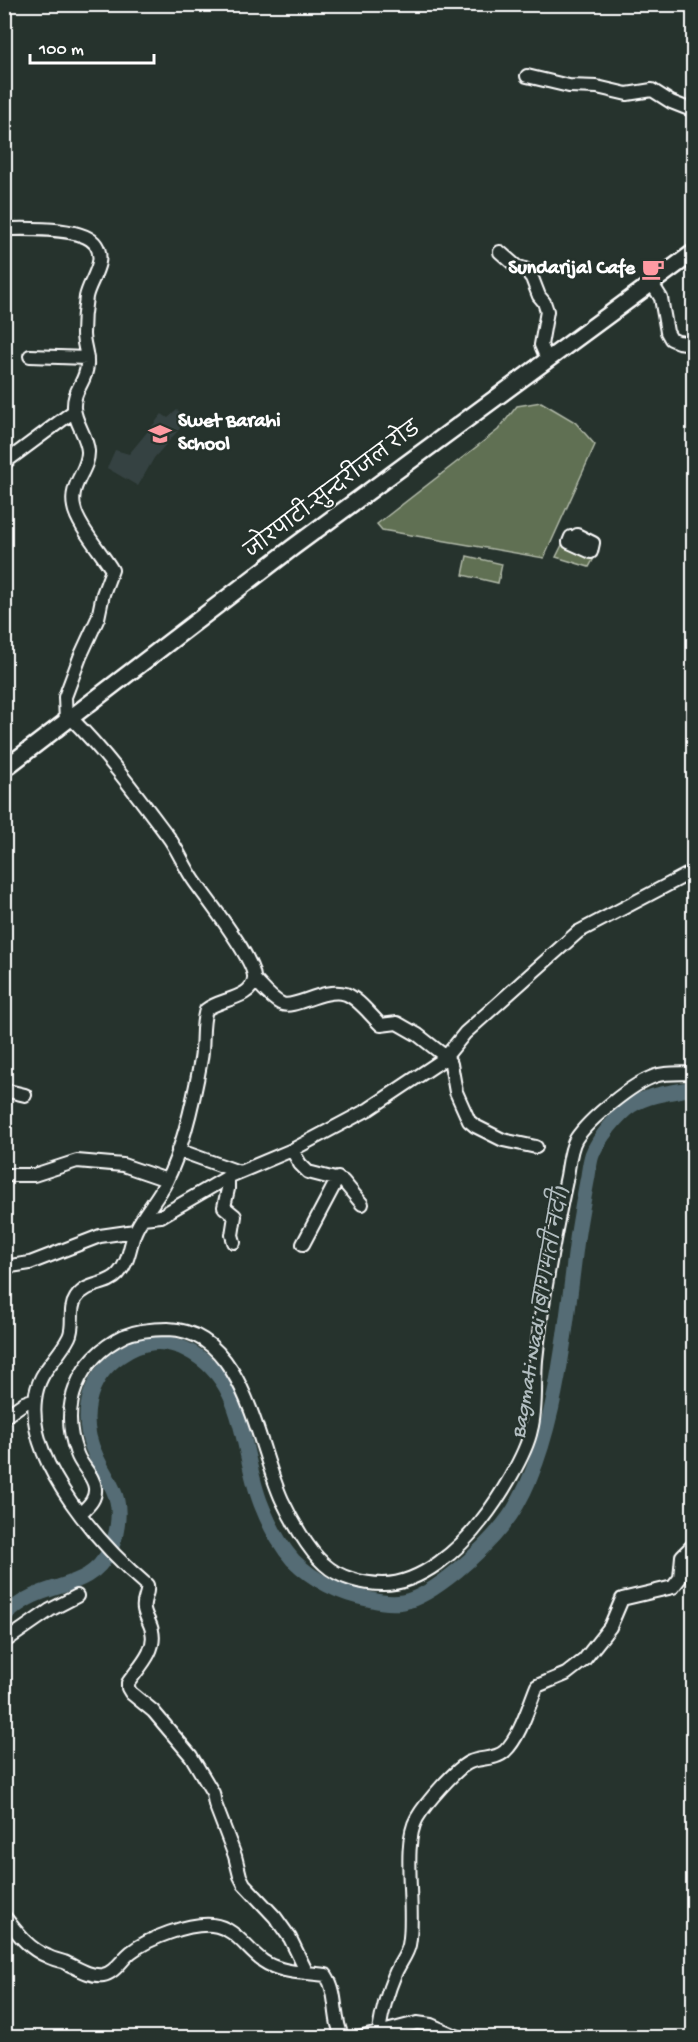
<svg xmlns="http://www.w3.org/2000/svg" width="698" height="2042" font-family="'Gochi Hand','Playpen Sans Deva',sans-serif">
	<style>
		.built { fill: #364242 }
		.green { fill: #607052; stroke: #b0b8a8; stroke-width: 1.5 }
		.lines { fill: none; stroke-linecap: round; stroke-linejoin: round }
		.river { stroke: #556c74; stroke-width: 15 }
		.minor-casing { stroke: #fff; stroke-width: 16 }
		.major-casing { stroke: #fff; stroke-width: 20 }
		.minor { stroke: #26332d; stroke-width: 12 }
		.major { stroke: #26332d; stroke-width: 15 }
		.labels { text-anchor: middle; dominant-baseline: central; stroke-width: 4.5; stroke-linejoin: round; paint-order: stroke }
		.poi-label { font-size: 20px; font-weight: bold; fill: #fff; stroke: #26332d; text-anchor: end }
		.street-label { font-size: 20px; fill: #fff; stroke: #26332d }
		.water-label { font-size: 21px; font-style: italic; fill: #b2bdc0; stroke: #26332d }
	</style>
	<rect width="100%" height="100%" fill="#26332d"/>
	<filter id="ink" filterUnits="userSpaceOnUse"><feTurbulence type="fractalNoise" baseFrequency=".0167" numOctaves="2"/><feDisplacementMap in="SourceGraphic" scale="12" xChannelSelector="R" yChannelSelector="G"/><feConvolveMatrix kernelMatrix="1 2 1 2 8 2 1 2 1" color-interpolation-filters="sRGB"/></filter>
	<g filter="url(#ink)">
		<!-- built -->
		<path class="built" d="M177,410L189,418L154,458L138,486L107,468L115,450L129,454L162,414L168,418Z"/>
		<!-- green -->
		<path class="green" d="M541,402L575,422L595,445L544,558L382,530L377,524L498,430L517,406Z
			M567,535L598,551L589,567L556,557Z
			M467,556L502,564L498,583L463,575Z"/>
		<g class="lines">
			<!-- river -->
			<path class="river" d="M4,1617C13,1608 22,1601 33,1596C63,1582 92,1585 110,1550C117,1537 120,1515 117,1501C114,1485 102,1471 96,1456C79,1420 86,1379 120,1356C142,1341 163,1338 187,1350C247,1380 240,1451 261,1504C268,1522 280,1545 293,1560C313,1580 340,1594 368,1599C379,1602 392,1604 403,1602C434,1596 483,1550 503,1525C556,1460 566,1321 577,1239C580,1218 584,1197 588,1176C589,1169 590,1161 592,1155C598,1139 618,1114 632,1105C650,1094 674,1092 694,1088"/>
			<!-- minor casing -->
			<g class="minor-casing">
				<path id="minor" d="M527,76L569,86L597,87L627,94L652,90L671,102L694,111
					M4,229C26,229 84,226 96,245C107,262 89,281 86,297C84,309 83,322 83,334C83,344 88,355 87,365C86,383 73,389 74,408C75,423 87,436 88,451C89,471 69,483 74,507C77,525 102,553 112,570L103,594L98,618L80,657L65,697L66,722
					M500,252L516,266L525,269L532,278L539,296L544,302L547,311L541,345L547,359
					M651,282L661,298L667,332L671,339L678,342L694,344
					M30,356L87,358
					M4,463L74,411
					M577,535L593,543L591,552L569,542L571,537L575,539Z
					M71,718C107,754 137,795 167,835C178,849 184,867 195,882C207,899 256,961 254,979C252,999 218,999 206,1010C201,1025 204,1043 201,1059C194,1099 184,1146 166,1182C158,1198 145,1212 137,1228C129,1243 131,1260 118,1274C106,1287 88,1281 76,1298C68,1310 75,1325 69,1337C57,1361 38,1370 35,1400C27,1464 102,1547 147,1585C149,1594 142,1600 144,1609C145,1616 151,1624 152,1631C157,1651 138,1668 128,1683V1688L131,1693L153,1711L191,1756L213,1793L215,1804L235,1856L240,1876L244,1884L275,1917L290,1938L307,1973L326,1975C339,1995 332,2018 343,2038
					M254,979C262,987 272,1000 282,1004C295,1009 324,987 346,994C359,999 371,1016 381,1025L397,1023L418,1035L446,1057L451,1064L456,1092L469,1121L475,1126L503,1140L536,1147
					M4,1090L25,1095
					M178,1150L239,1172
					M292,1150L300,1164L308,1172L343,1181L362,1204
					M4,1175H34L77,1161L123,1165L167,1180
					M228,1177V1189L224,1207L235,1216L232,1235L234,1242
					M143,1218L161,1216L228,1177L292,1150L369,1109L444,1059L465,1033L578,932L694,871
					M303,1244L338,1178
					M4,1267L30,1263L100,1236L135,1231
					M4,1417L24,1403L35,1399
					M80,1514C88,1506 96,1500 95,1488C94,1476 81,1466 77,1454C59,1407 77,1359 124,1336C138,1330 153,1329 168,1329C245,1331 257,1446 282,1500C291,1519 308,1550 324,1564C339,1578 363,1584 383,1584C421,1584 460,1549 482,1520C498,1500 526,1455 531,1430C537,1408 534,1383 536,1360C542,1299 554,1236 567,1176C569,1165 570,1149 576,1139C589,1119 633,1083 655,1076C667,1072 682,1074 694,1073
					M4,1642L50,1610L77,1596
					M4,1916C17,1932 27,1948 47,1956C52,1959 58,1960 64,1962C76,1967 89,1977 103,1975C115,1973 122,1959 131,1952C149,1938 189,1923 212,1925C236,1928 245,1948 263,1961C276,1970 292,1972 307,1973
					M379,2031C382,2012 387,1993 395,1974C399,1964 407,1955 409,1945C416,1911 401,1845 417,1818C425,1804 457,1767 470,1762C481,1757 496,1760 505,1751C520,1737 529,1705 537,1686L566,1674L584,1660L610,1627L622,1599L673,1587L680,1578L682,1556L694,1544
					M359,2038L417,2023L431,2025L461,2038"/>
			</g>
			<!-- major casing -->
			<g class="major-casing">
				<path id="major" d="M4,769L292,548L694,252"/>
			</g>
			<!-- minor -->
			<use href="#minor" class="minor"/>
			<!-- major -->
			<use href="#major" class="major"/>
		</g>
	</g>
	<!-- icons -->
	<defs>
		<g id="cafe-bare" transform="scale(1.8)"><path d="M-5.5-4.5H6V0H3Q3 3.5 0 3.5H-2.5Q-5.5 3.5-5.5 0ZM3-3.2v2h1.7v-2ZM-6 4.5H4V6H-6Z" fill="#ff9aa2" stroke="#26332d" stroke-width="2.5" paint-order="stroke"/></g>
		<g id="school-bare" transform="scale(1.8)"><path d="M0-5L7-2L0 1L-7-2ZM-4 1L0 2.5L4 1V4Q0 6-4 4Z" fill="#ff9aa2" stroke="#26332d" stroke-width="2.5" paint-order="stroke"/></g>
	</defs>
	<g fill-rule="evenodd">
		<use href="#cafe-bare" x="653" y="269"/>
		<use href="#school-bare" x="160" y="434"/>
	</g>
	<g class="labels">
		<!-- poi labels -->
		<g class="poi-label">
			<text x="635" y="269">Sundarijal Cafe</text>
			<text x="178" y="422" text-anchor="start">Swet Barahi<tspan x="178" dy="23">School</tspan></text>
		</g>
		<!-- street labels -->
		<g class="street-label">
			<text transform="translate(334 491) rotate(-37)">जोरपाटी-सुन्दरीजल रोड</text>
		</g>
		<!-- water labels -->
		<g class="water-label">
			<text transform="translate(542 1313) rotate(-80)">Bagmati Nadi (बागमती नदी)</text>
		</g>
	</g>
	<!-- margin -->
	<rect width="698" height="2042" fill="none" stroke="#26332d" stroke-width="24"/>
	<rect x="12" y="12" width="674" height="2018" fill="none" stroke="#fff" stroke-width="2" filter="url(#ink)"/>
	<!-- scale -->
	<path d="M30 54v9h124v-9" fill="none" stroke="#ffffff" stroke-width="3"/>
	<text x="39" y="54" font-size="18" fill="#ffffff" stroke="#26332d" stroke-width="4.5" paint-order="stroke">100 m</text>
</svg>
